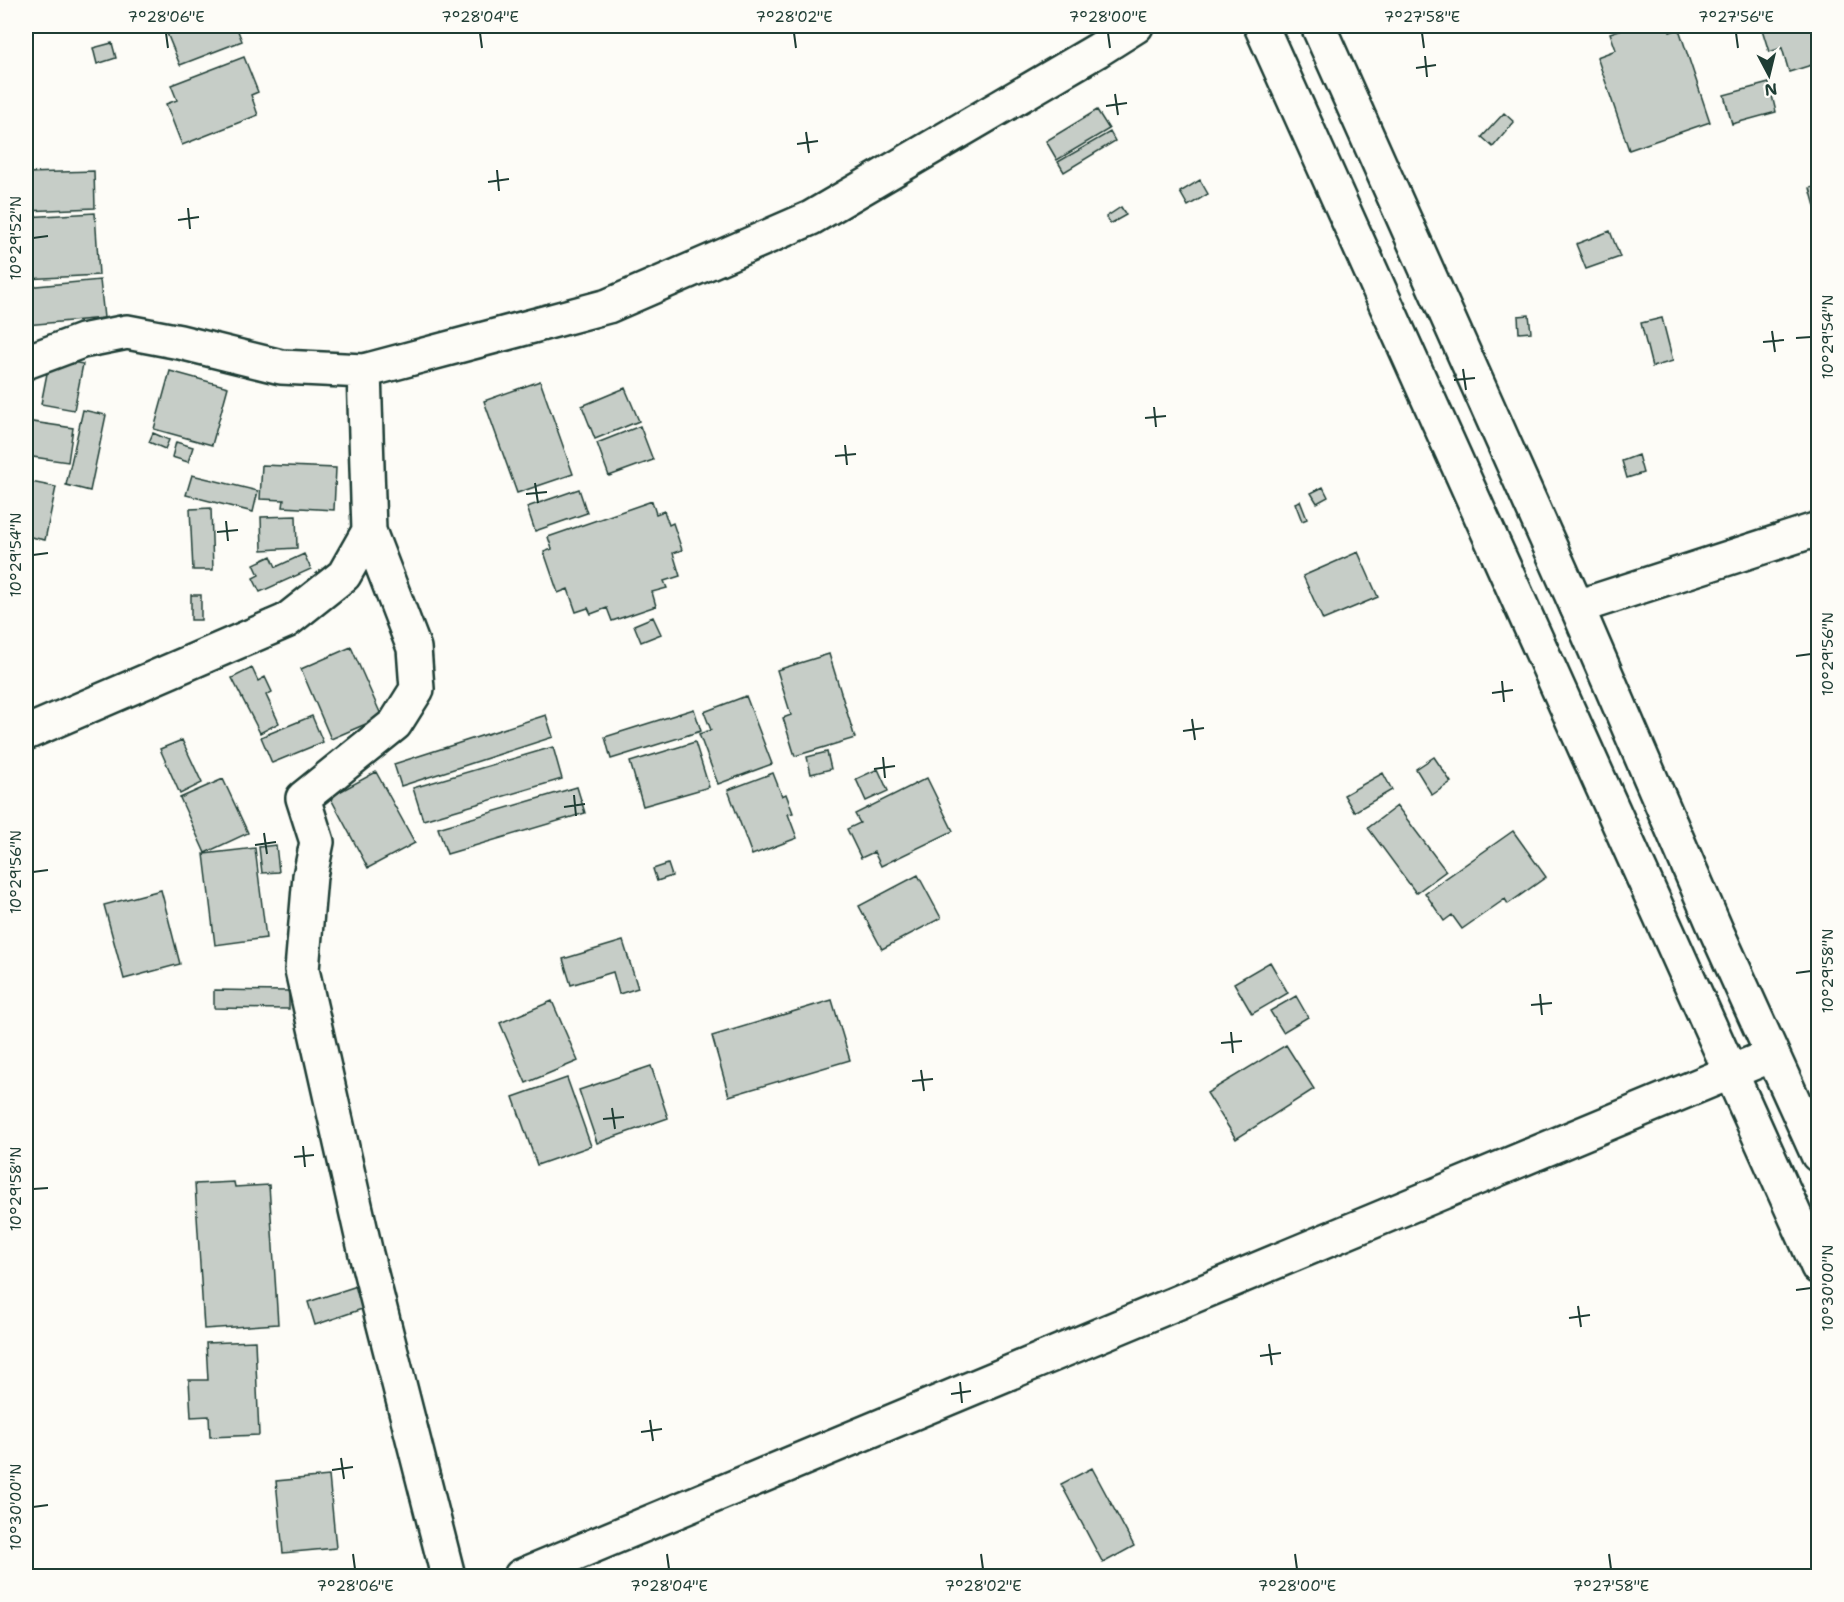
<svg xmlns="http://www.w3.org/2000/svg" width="1844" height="1602" font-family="'Shantell Sans',sans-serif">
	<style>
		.building { fill: #c6cdc7; stroke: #1f3d34; stroke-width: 1.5 }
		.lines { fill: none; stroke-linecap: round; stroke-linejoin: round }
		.minor-casing { stroke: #1f3d34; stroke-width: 38 }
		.major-casing { stroke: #1f3d34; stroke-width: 38 }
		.minor { stroke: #fdfcf7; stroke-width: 33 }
		.major { stroke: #fdfcf7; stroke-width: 33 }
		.ticks { fill: none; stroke: #1f3d34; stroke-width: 2 }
		.neatline { fill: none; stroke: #1f3d34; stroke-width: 2 }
		.ticks-label { font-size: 15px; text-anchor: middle; fill: #1f3d34 }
	</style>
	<rect width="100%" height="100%" fill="#fdfcf7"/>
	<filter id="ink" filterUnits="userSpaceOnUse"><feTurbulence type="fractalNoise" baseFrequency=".0167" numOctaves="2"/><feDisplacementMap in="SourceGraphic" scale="12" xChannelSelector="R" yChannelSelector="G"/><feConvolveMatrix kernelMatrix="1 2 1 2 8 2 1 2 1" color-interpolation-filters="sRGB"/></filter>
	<g filter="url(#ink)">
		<!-- building -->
		<path class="building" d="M164,26H236L242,41L180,65Z
			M1632,26H1668L1670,32L1679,29L1710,122L1629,150L1597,57L1616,50L1610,33Z
			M1761,26H1818V63L1789,72L1782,48L1769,52Z
			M112,43L116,58L97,64L93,48Z
			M244,57L258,92L251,95L258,115L182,145L166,104L177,100L171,85Z
			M1769,83L1776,112L1732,124L1724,95Z
			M1097,110L1109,129L1057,160L1046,141Z
			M1504,113L1514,122L1493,147L1482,137Z
			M1110,132L1115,141L1064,172L1058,162Z
			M94,171L95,208L26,211V173Z
			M1200,180L1208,194L1188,206L1180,192Z
			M1818,186V217L1810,188Z
			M1121,207L1126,215L1110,224L1106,217Z
			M95,213L99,275L26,279V217Z
			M1610,231L1620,257L1586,269L1576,244Z
			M100,280L104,318L26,325V287Z
			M1529,315L1531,332L1519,333L1518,316Z
			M1662,318L1673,361L1652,367L1641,323Z
			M50,358L83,364L74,410L41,404Z
			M170,371L228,387L212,445L154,429Z
			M540,381L573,474L517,493L484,401Z
			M625,388L639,421L595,439L582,406Z
			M83,410L106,415L90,491L66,485Z
			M26,421L73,428L68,462L26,456Z
			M640,426L653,460L609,476L597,443Z
			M153,433L169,440L165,449L149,442Z
			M176,442L193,447L188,462L172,457Z
			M1638,455L1643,473L1627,478L1622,461Z
			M262,465L336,468L334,510L283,507L284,500L260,499Z
			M192,475L258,491L253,512L186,495Z
			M26,481L56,487L45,540L26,536Z
			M1323,487L1328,497L1317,503L1311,493Z
			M579,489L587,513L535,531L527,507Z
			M652,501L656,514L664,511L669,525L673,523L682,550L673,553L680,576L664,581L667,588L652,592L656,606L612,621L607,608L591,614L588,608L576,612L568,589L558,593L544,552L552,549L548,537Z
			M1300,501L1307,519L1302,521L1295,503Z
			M211,508L213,570H193L190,509Z
			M296,516L297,548L262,550L261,517Z
			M1358,552L1378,597L1323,620L1303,576Z
			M304,554L311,569L260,592L253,578L259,575L254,564L271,556L276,567Z
			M191,595H201V620H191Z
			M653,617L661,634L641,642L634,625Z
			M351,647L382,717L331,739L301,669Z
			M829,654L855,738L795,756L783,718L791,715L777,670Z
			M252,668L258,681L265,677L272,692L266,695L279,723L260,733L232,678Z
			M746,696L772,764L718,784L699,734L711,730L704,712Z
			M694,709L701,731L611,759L605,737Z
			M546,715L553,737L401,786L394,764Z
			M312,716L323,742L272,763L261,737Z
			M182,740L202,783L180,794L160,749Z
			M695,742L709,787L643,806L630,762Z
			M553,747L562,779L423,820L413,788Z
			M827,752L831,769L811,774L807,757Z
			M1434,757L1451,782L1432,795L1416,769Z
			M878,769L888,791L866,801L856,779Z
			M376,772L415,843L368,868L330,797Z
			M773,773L782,796L786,794L793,813L788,814L797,838L752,855L728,790Z
			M1383,773L1392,790L1354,812L1344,795Z
			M927,778L953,831L881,866L874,852L861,858L847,829L860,823L855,814Z
			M223,779L248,833L205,853L180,798Z
			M577,787L585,813L447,854L438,828Z
			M1397,806L1446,871L1416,893L1368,828Z
			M1513,831L1546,877L1508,904L1505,899L1462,929L1452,915L1444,921L1425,893Z
			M276,845L279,872L262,873L259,847Z
			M255,848L266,938L215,945L204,854Z
			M668,864L672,876L657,881L653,869Z
			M918,875L941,918L882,949L859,906Z
			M161,890L180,964L124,979L104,905Z
			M623,941L638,988L619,994L613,972L571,985L563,959Z
			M1270,962L1288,993L1252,1014L1234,983Z
			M214,990L289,991V1009L214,1008Z
			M1296,996L1308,1017L1283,1032L1270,1011Z
			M832,1000L850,1060L729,1096L712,1036Z
			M552,1001L578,1061L526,1083L500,1023Z
			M1286,1045L1314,1089L1236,1139L1207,1093Z
			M651,1066L668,1118L597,1143L579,1090Z
			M567,1078L591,1146L537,1165L513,1097Z
			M234,1182L235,1187L269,1185L278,1324L204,1329L195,1184Z
			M357,1286L365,1308L315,1325L308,1302Z
			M255,1341L259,1435L210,1437L209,1416L191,1417L189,1380H208L206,1343Z
			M1092,1468L1134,1546L1103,1563L1061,1484Z
			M329,1476L336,1548L283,1553L276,1481Z"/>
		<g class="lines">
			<!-- minor casing -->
			<g class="minor-casing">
				<path id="minor" d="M26,362L82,341L127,332L180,342L281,367L364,371L608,306L811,218L1098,50L1136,26
					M369,531L414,648L417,689L395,724L303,798L317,842L310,876L302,970L366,1254L448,1576
					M1577,607L1818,529
					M26,733L286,621L344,575L369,531L364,371"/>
			</g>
			<!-- major casing -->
			<g class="major-casing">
				<path id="major" d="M1261,26L1818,1267
					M1318,26L1577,607L1716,930L1818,1155
					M521,1576L1772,1055"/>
			</g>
			<!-- minor -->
			<use href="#minor" class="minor"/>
			<!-- major -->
			<use href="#major" class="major"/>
		</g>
	</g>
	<!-- ticks -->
	<path class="ticks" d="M166,33L168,48M480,33L482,48M794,33L796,48M1108,33L1110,48M1422,33L1424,48M1736,33L1738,48M1425,56L1427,77M1416,68L1436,65M1115,94L1118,115M1106,106L1127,103M806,132L809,153M797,144L818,141M497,170L499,191M488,182L509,179M188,208L190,229M178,220L199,217M33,238L48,236M1772,331L1775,352M1796,338L1811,337M1763,342L1784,340M1463,369L1466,390M1454,380L1475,378M1154,407L1156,427M1145,418L1166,416M845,445L847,465M835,456L856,454M535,483L538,503M526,494L547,492M226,521L228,541M217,532L238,530M33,555L48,553M1796,656L1811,654M1502,681L1504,702M1492,693L1513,690M1192,719L1195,740M1183,731L1204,728M883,757L885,778M874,769L895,766M574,795L576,816M564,807L585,804M264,833L267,854M255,845L276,842M33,872L48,870M1796,973L1811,971M1540,994L1542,1015M1531,1005L1552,1003M1231,1032L1233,1053M1221,1043L1242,1041M921,1070L924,1091M912,1081L933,1079M612,1108L615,1129M603,1119L624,1117M303,1146L305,1167M294,1157L314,1155M33,1189L48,1188M1796,1290L1811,1288M1578,1306L1581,1327M1569,1318L1590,1315M1269,1344L1272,1365M1260,1356L1281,1353M960,1382L962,1403M951,1394L971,1391M650,1420L653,1441M641,1432L662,1429M341,1458L344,1479M332,1470L353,1467M33,1507L48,1505M353,1554L355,1569M667,1554L669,1569M981,1554L983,1569M1295,1554L1297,1569M1609,1554L1611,1569"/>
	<!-- margin -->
	<rect width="1844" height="1602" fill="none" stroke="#fdfcf7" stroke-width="66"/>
	<!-- north arrow -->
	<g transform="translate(1769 75) rotate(173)" stroke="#fdfcf7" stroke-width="4.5" paint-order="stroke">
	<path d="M0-4.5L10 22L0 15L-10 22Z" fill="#1f3d34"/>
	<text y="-9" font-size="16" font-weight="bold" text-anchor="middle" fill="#1f3d34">N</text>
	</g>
	<rect x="33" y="33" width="1778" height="1536" class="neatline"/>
	<g class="ticks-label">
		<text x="166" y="22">7°28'06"E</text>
		<text x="480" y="22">7°28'04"E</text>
		<text x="794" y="22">7°28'02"E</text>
		<text x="1108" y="22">7°28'00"E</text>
		<text x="1422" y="22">7°27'58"E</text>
		<text x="1736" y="22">7°27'56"E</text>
		<text transform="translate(16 238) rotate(-90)" y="5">10°29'52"N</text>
		<text transform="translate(1828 337) rotate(-90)" y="5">10°29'54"N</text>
		<text transform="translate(16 555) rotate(-90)" y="5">10°29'54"N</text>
		<text transform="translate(1828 654) rotate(-90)" y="5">10°29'56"N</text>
		<text transform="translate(16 872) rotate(-90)" y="5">10°29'56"N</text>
		<text transform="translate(1828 971) rotate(-90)" y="5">10°29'58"N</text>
		<text transform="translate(16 1189) rotate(-90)" y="5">10°29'58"N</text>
		<text transform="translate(1828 1288) rotate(-90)" y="5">10°30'00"N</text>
		<text transform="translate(16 1507) rotate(-90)" y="5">10°30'00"N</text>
		<text x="355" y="1591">7°28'06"E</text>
		<text x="669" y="1591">7°28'04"E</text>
		<text x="983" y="1591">7°28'02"E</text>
		<text x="1297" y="1591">7°28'00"E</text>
		<text x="1611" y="1591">7°27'58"E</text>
	</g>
</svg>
